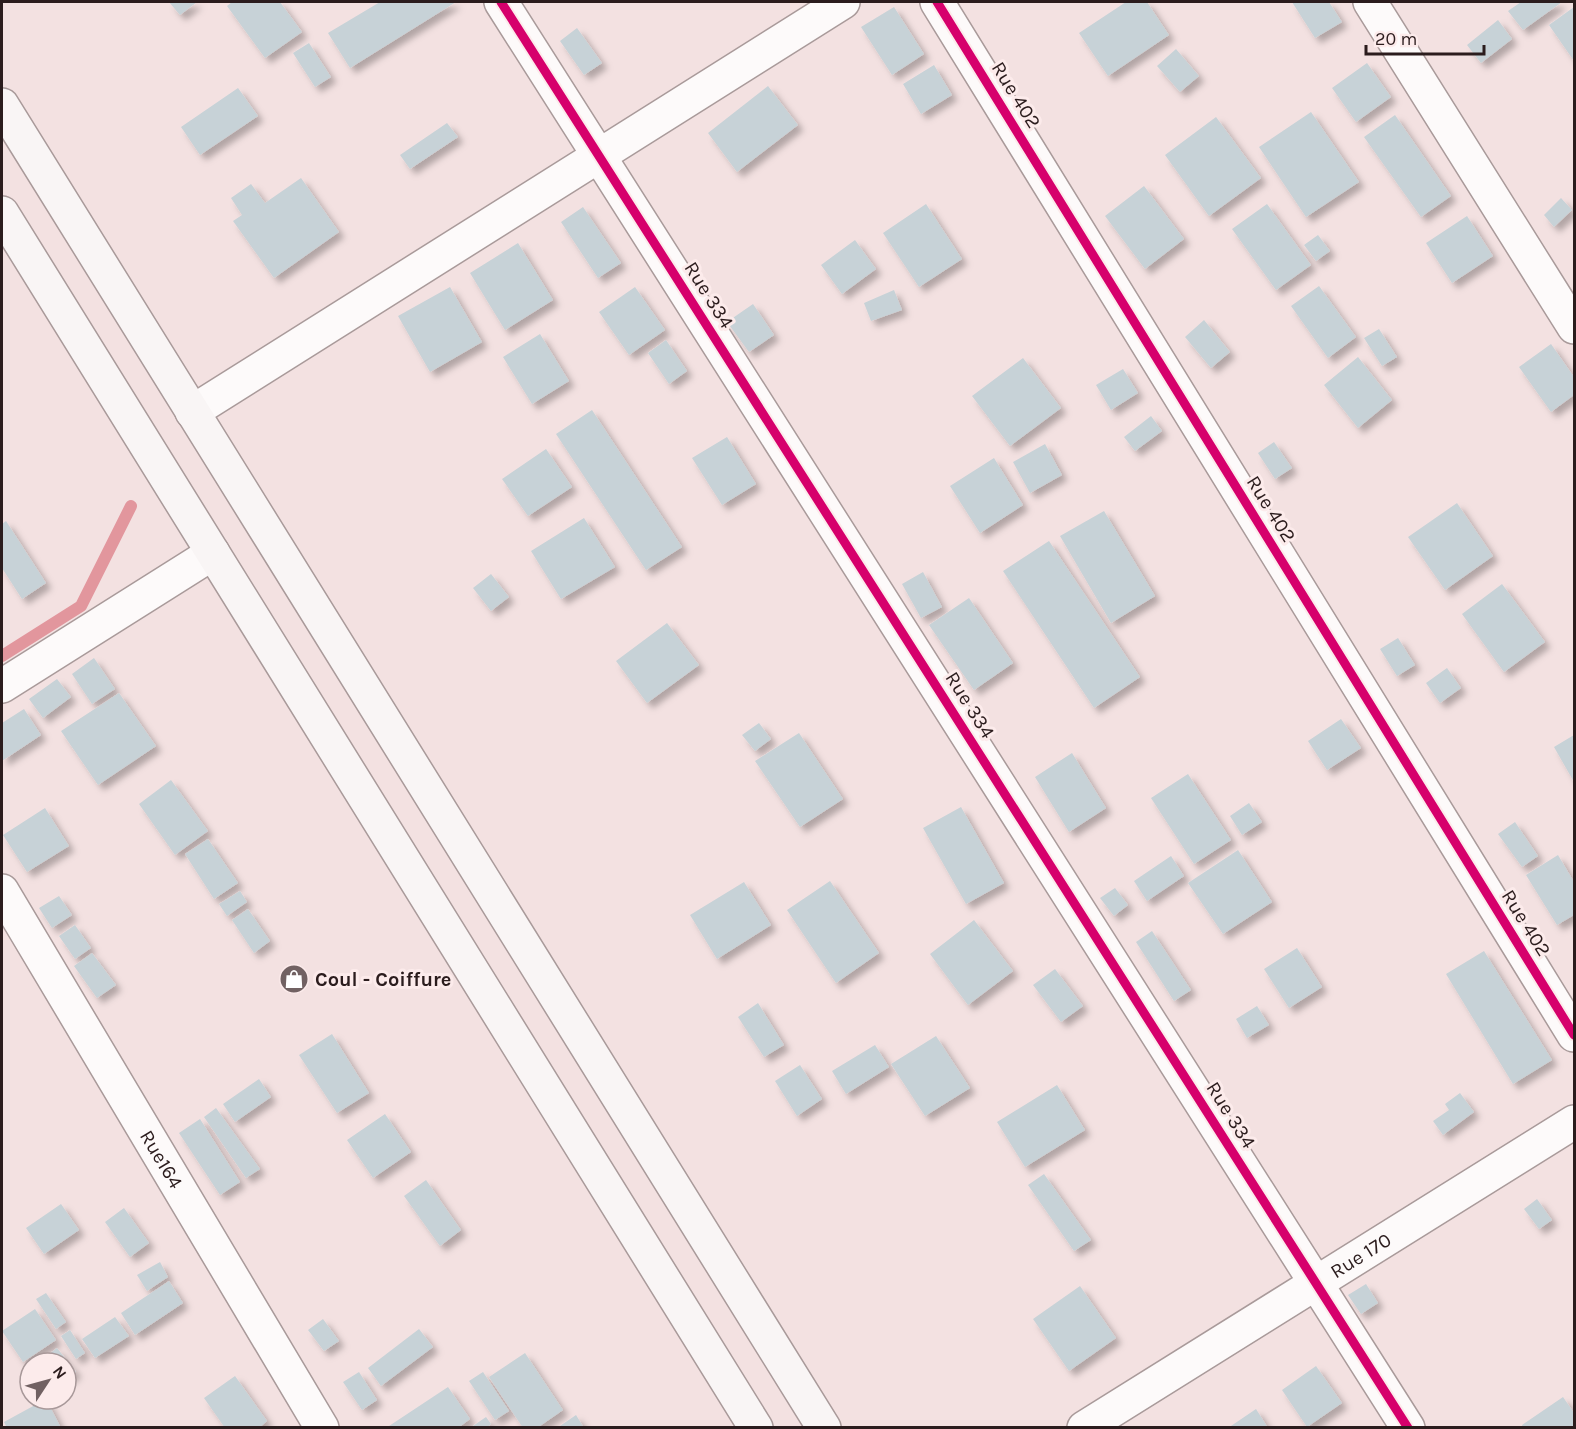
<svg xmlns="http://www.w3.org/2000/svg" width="1576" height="1429" font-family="Karla,sans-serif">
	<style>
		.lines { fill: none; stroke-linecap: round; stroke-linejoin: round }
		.stream { stroke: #e2969d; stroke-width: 12 }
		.building { fill: #c7d2d7; filter: url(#shadow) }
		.minor-casing { stroke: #a99a9a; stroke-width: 36 }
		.secondary-casing { stroke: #a99a9a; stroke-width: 36 }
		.minor { stroke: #fdfafa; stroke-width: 33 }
		.secondary { stroke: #f9f5f5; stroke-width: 33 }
		.cycleway-casing { stroke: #fcebeb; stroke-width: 13 }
		.cycleway { stroke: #d6006c; stroke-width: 9 }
		.labels { text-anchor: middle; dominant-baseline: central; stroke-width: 6; stroke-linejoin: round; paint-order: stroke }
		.street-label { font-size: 20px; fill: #2b1c1d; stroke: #fcebeb }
		.poi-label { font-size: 20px; font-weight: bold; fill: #2b1c1d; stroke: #fcebeb; text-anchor: start }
	</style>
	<defs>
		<filter id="shadow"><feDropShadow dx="5.5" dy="5.5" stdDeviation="3" flood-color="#0004"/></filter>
	</defs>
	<rect width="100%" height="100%" fill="#f3e1e1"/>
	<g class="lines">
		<!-- stream -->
		<path class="stream" d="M2,656L81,606L131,506"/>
	</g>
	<!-- building -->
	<path class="building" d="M169,2H197L180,15Z
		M232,2H280L302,32L265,58L227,6Z
		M380,2H456L350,68L328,33Z
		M1126,2H1147L1169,35L1108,76L1079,33Z
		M1292,2H1329L1342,22L1315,38Z
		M1521,2H1562L1523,30L1508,11Z
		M894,7L924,54L892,75L861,27Z
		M1574,7V61L1549,25Z
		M1498,20L1512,39L1481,63L1467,45Z
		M577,28L602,63L584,75L560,41Z
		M309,43L331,77L315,87L293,53Z
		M1176,49L1199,76L1180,92L1157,66Z
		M1367,63L1391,97L1356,122L1332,88Z
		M934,65L952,95L921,114L903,84Z
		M768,86L798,125L737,172L708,133Z
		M238,88L258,116L200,155L181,127Z
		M1311,112L1359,182L1306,217L1259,147Z
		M1395,115L1451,196L1421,217L1364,137Z
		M1216,117L1261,178L1209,216L1165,155Z
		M447,123L458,137L410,169L400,155Z
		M301,178L339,232L274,278L233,221L242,215L231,198L251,184L265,203Z
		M1144,186L1184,239L1145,269L1105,216Z
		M1561,198L1572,210L1554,227L1544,215Z
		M926,204L962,259L919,287L883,233Z
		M1267,204L1311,265L1276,290L1232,229Z
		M583,207L621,263L598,278L561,222Z
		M1467,216L1493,256L1452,283L1426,243Z
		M1318,235L1330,251L1316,261L1304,245Z
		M855,240L876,269L842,294L821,265Z
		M518,243L553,300L505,330L470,273Z
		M1319,286L1356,337L1328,358L1291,306Z
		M450,287L482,342L430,372L398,316Z
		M635,287L665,330L629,355L599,312Z
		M894,290L902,310L871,321L864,303Z
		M753,304L774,335L749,352L727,322Z
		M1204,320L1230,352L1211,368L1185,337Z
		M1379,329L1397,357L1382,366L1364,338Z
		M540,334L569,381L532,404L503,357Z
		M666,340L687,371L669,384L648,353Z
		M1551,344L1574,377V395L1551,412L1519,367Z
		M1358,357L1392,400L1358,428L1324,385Z
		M1023,358L1061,408L1010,446L972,396Z
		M1123,369L1138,393L1111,410L1096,385Z
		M592,410L682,547L646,570L556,434Z
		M1151,416L1162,431L1135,451L1124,437Z
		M727,437L756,484L722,505L692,458Z
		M1274,442L1292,468L1275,479L1258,453Z
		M1045,444L1062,475L1030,493L1013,462Z
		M546,449L572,487L528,516L502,479Z
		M994,458L1023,505L980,533L950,486Z
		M1457,503L1493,556L1445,590L1408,537Z
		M1104,511L1155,596L1111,623L1060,536Z
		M584,518L615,567L561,599L531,551Z
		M6,521L46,583L22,599L2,568V524Z
		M1049,541L1140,677L1094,708L1003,571Z
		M923,572L942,607L921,618L902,584Z
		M491,574L509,597L491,611L473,588Z
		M1502,584L1545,642L1504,672L1462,614Z
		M969,598L1013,663L974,690L929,625Z
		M667,623L699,665L647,703L616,661Z
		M1398,638L1415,665L1397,676L1380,649Z
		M94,658L115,689L92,704L72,674Z
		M1447,668L1461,688L1440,703L1426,683Z
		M57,679L71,697L43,718L29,699Z
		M119,693L156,746L98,785L61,731Z
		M24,709L41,735L2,761V723Z
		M1341,719L1361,748L1327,770L1308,741Z
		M759,723L771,739L755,751L742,735Z
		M799,733L843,799L800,827L755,761Z
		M1574,735V782L1554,747Z
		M1072,753L1106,808L1069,832L1035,777Z
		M1188,774L1231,840L1194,864L1151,798Z
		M171,780L208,831L175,855L139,804Z
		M1249,803L1262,822L1242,835L1230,816Z
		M961,807L1004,883L966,904L923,828Z
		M45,808L69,846L27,872L3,835Z
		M1515,822L1538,856L1522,867L1498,834Z
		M208,839L238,883L214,899L185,854Z
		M1238,850L1272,902L1223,934L1188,883Z
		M1558,855L1574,882V915L1557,925L1526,875Z
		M1171,856L1184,876L1147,901L1134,881Z
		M830,881L879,953L836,983L787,910Z
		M744,882L771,925L717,959L690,915Z
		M1115,888L1128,905L1114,916L1100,898Z
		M240,891L247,902L227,916L219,904Z
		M59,896L72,915L52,928L39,908Z
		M248,909L270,941L254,953L232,920Z
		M974,920L1013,971L968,1005L930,954Z
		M75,925L91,948L75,959L59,936Z
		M1152,931L1191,990L1174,1001L1136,942Z
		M1297,948L1322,987L1289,1008L1264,969Z
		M1484,951L1552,1060L1513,1084L1446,974Z
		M92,953L116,985L97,998L74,966Z
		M1055,969L1083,1006L1061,1022L1033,985Z
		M758,1003L784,1045L764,1057L738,1017Z
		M1257,1006L1269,1025L1247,1038L1236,1019Z
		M332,1034L369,1093L337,1113L299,1055Z
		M936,1036L970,1088L925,1116L891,1064Z
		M875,1045L889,1067L846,1094L832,1071Z
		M800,1065L822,1099L797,1116L775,1081Z
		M259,1079L271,1097L235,1122L223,1104Z
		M1057,1085L1085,1130L1025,1167L997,1122Z
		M1460,1093L1474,1112L1443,1135L1433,1121L1449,1110L1445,1104Z
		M216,1108L260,1169L246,1178L204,1117Z
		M385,1114L411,1152L373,1178L347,1140Z
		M200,1119L240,1182L220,1195L179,1133Z
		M1044,1174L1091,1240L1074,1251L1028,1185Z
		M426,1180L461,1230L440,1246L404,1196Z
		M1537,1199L1552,1220L1539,1229L1524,1209Z
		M61,1204L79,1230L44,1254L26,1228Z
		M124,1208L149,1243L130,1257L105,1222Z
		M160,1262L168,1277L147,1291L137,1275Z
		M169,1281L183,1303L135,1335L121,1313Z
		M1366,1284L1378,1303L1361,1314L1348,1295Z
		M1080,1286L1116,1338L1069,1371L1033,1319Z
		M46,1293L66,1322L56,1329L36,1299Z
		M35,1309L56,1340L23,1362L2,1331Z
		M115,1317L129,1336L95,1358L82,1339Z
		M323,1319L339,1341L324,1351L308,1330Z
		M419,1329L433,1347L381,1386L368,1368Z
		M70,1330L85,1353L76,1359L61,1336Z
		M57,1348L76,1372L66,1380V1363H37Z
		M525,1353L563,1410L537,1428H523L489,1377Z
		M1316,1366L1342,1403L1307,1427L1282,1390Z
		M359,1372L377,1400L362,1410L343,1382Z
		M483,1372L509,1411L495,1420L469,1381Z
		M235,1376L267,1421L259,1428H225L204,1398Z
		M448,1387L470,1419L458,1428H386Z
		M1563,1397L1574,1413V1428H1523L1522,1425Z
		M46,1399L61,1428H7L4,1422Z
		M1256,1409L1268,1428H1228Z
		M576,1415L584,1428H557Z
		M486,1417L491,1424L486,1428H470Z"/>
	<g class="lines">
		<!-- minor casing -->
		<g class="minor-casing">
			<g id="minor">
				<path d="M501,2L1408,1428"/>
				<path d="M937,2L1574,1035"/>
				<path d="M1370,2L1574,327"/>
				<path d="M192,412L843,2"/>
				<path d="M2,686L213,553"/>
				<path id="s1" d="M2,891L322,1428"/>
				<path id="s2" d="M1084,1428L1574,1122"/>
			</g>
		</g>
		<!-- secondary casing -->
		<g class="secondary-casing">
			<path id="secondary" d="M2,105L824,1428
				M2,213L756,1428"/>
		</g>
		<!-- minor -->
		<use href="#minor" class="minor"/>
		<!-- secondary -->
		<use href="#secondary" class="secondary"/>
		<!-- cycleway casing -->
		<g class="cycleway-casing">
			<path id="cycleway" d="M501,2L1408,1428
				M937,2L1574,1035"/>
		</g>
		<!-- cycleway -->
		<use href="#cycleway" class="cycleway"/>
	</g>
	<!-- icons -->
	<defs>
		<g id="shop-disc" transform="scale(1.5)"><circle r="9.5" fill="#716162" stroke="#fcebeb"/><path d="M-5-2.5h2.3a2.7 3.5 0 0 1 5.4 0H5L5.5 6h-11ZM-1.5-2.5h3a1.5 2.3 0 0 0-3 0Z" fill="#fff"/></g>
	</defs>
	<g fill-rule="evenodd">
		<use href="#shop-disc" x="294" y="979"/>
	</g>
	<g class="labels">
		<!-- street labels -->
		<g class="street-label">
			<text transform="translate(1016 95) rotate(58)">Rue 402</text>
			<text transform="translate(709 295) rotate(58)">Rue 334</text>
			<text transform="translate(1271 509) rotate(58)">Rue 402</text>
			<text transform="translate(970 705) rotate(58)">Rue 334</text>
			<text transform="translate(1526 923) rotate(58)">Rue 402</text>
			<text transform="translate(1231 1115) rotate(58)">Rue 334</text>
			<text stroke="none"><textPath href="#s1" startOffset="312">Rue164</textPath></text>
			<text stroke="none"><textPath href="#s2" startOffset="326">Rue 170</textPath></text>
		</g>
		<!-- poi labels -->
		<g class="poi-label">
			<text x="315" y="979">Coul - Coiffure</text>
		</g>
	</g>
	<!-- border -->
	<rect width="1576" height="1429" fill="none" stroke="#2b1c1d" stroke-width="6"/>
	<!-- north arrow -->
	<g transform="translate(48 1381) rotate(54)"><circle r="28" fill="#fcebeb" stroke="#a89899" stroke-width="1.5"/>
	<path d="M0-4.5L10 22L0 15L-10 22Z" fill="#716162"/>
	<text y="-9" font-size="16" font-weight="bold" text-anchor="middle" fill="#2b1c1d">N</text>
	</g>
	<!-- scale -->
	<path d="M1366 45v9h118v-9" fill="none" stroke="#2b1c1d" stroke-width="3"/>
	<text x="1375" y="45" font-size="18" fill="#2b1c1d" stroke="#fcebeb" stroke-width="4.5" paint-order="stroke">20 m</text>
</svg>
